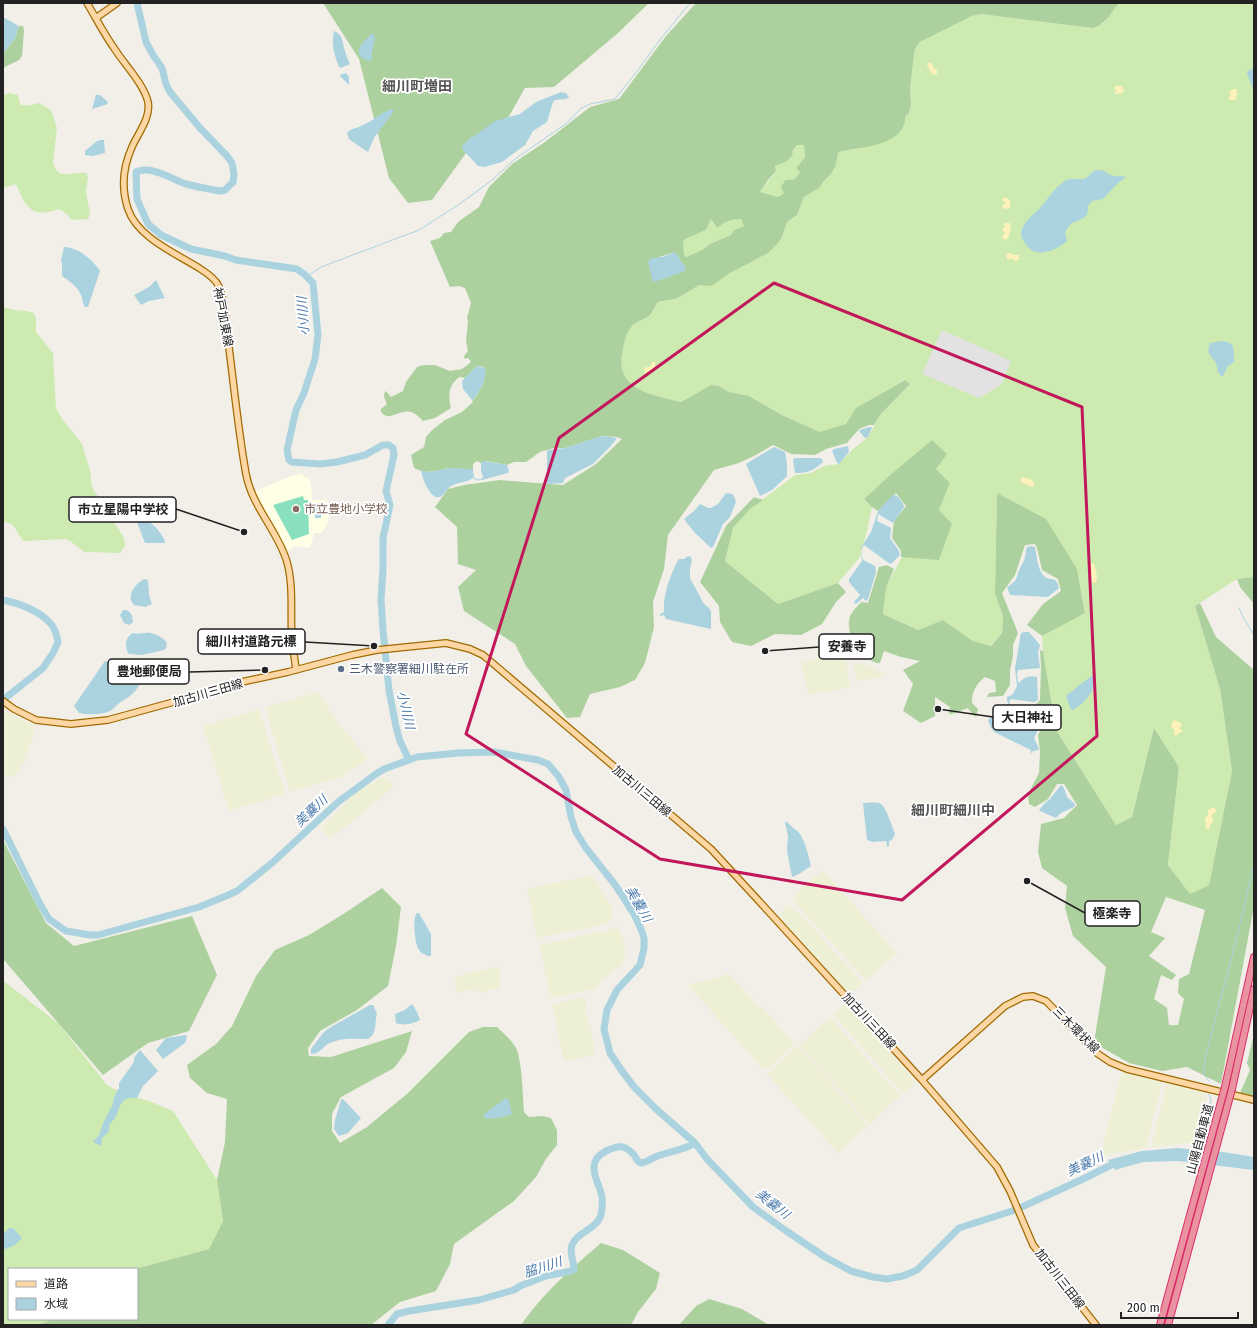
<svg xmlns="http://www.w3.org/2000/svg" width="1257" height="1328" font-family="'Fira Sans','Noto Sans JP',sans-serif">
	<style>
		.education { fill: #ffffe5 }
		.farmland { fill: #eef0d5 }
		.grass { fill: #cdebb0 }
		.forest { fill: #add19e; fill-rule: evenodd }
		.sand { fill: #fff1ba }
		.pitch { fill: #88e0be }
		.parking { fill: #e2e2e2 }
		.water { fill: #aad3df }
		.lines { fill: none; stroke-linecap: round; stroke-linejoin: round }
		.stream { stroke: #aad3df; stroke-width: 1 }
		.river { stroke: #aad3df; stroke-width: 7 }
		.major-casing { stroke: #a06b00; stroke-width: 8 }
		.highway-casing { stroke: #dc2a67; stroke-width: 8 }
		.major { stroke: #fcd6a4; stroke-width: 5.5 }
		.highway { stroke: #e892a2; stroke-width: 6 }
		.highway-bridge-casing { stroke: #dc2a67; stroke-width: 8; stroke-linecap: butt }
		.highway-bridge { stroke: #e892a2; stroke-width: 6 }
		.marked { fill: none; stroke: #c2185b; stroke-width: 3; stroke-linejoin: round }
		.education-dot { fill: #8d6e63; stroke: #fff; stroke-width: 1.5 }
		.service-dot { fill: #5c6f8a; stroke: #fff; stroke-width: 1.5 }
		.labels { text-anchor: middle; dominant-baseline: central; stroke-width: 3.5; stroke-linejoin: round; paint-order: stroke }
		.street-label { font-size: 12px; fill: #222; stroke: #fff }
		.education-label { font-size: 12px; fill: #785e54; stroke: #fff; text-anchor: start }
		.service-label { font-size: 12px; fill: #4e5e75; stroke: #fff; text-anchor: start }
		.water-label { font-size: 13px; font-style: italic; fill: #4a7aab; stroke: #fff }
		.quarter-label { font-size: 14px; font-weight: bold; fill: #555; stroke: #fff }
		.leader { fill: none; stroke: #222; stroke-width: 1.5 }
		.callout-dot { fill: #222; stroke: #fff; stroke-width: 1.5 }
		.callout { fill: #fff; stroke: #222; stroke-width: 1.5 }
		.callout-label { font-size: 13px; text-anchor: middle; font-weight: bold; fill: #222 }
	</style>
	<rect width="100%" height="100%" fill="#f2efe9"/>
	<!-- education -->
	<path class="education" d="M301,474L308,479L311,482L312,500H327L329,517L327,525L321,533H314L310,548L295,546L287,552L254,492L293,475Z"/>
	<!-- farmland -->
	<path class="farmland" d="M835,654L839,655H845L850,687L808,695L801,662L818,658V656Z
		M861,663L876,669L886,676L857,681L853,664Z
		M318,692L338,723L368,759L342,777L290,792L265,707Z
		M259,709L285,794L229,811L203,726Z
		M6,711L35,726L29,749L23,764L15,775L9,778L3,775V713Z
		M384,777L392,782L394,787L330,839L321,828L348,800L359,791Z
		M823,871L897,953L867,980H865L793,900L803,886Z
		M592,875L611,906L613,919L610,921L596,926L537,938L527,889Z
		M788,905L798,912L862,982V984L850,995L779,916Z
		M617,927L621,936L625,942V959L619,968H617L601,981L595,989L551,998L539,945L609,930Z
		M500,967V991L497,989H491L482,993L471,989L458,993L454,980L462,975L475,971Z
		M728,973L759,1007L761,1006L795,1044L766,1070H764L688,985L722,976Z
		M584,997L586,1002L585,1014L591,1028L595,1055L564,1061L552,1004Z
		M846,1003L916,1082L903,1093L833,1015Z
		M830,1017L900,1096L870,1124L799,1045Z
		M798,1046L868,1125L838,1153L767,1074Z
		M1122,1071L1162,1082L1146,1148L1132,1150L1120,1153H1111L1106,1155L1101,1154Z
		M1167,1083L1205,1093L1207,1098L1195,1144L1188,1143L1151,1147Z"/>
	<!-- grass -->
	<path class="grass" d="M1119,3H1254V577L1237,579L1195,606L1220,689L1232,771L1209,885L1190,894L1168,865L1179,767L1154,728L1132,817L1116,825L1056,730L1043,651L1042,636L1085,612L1077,569L997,493L995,594L1003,616L1002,633L990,646L973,641L943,620L918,630L883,614L885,589L902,557L938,510L950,483L936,469L932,441L889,476L864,499L872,507L868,527L860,557L838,583L778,604L725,561L733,528L750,509L795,475L811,473L824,466L839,464L853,449L868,437L881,414L910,384L904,380L857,408L845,427L820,432L782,415L749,396L729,392L719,386L711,385L681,402C651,394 613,390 623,349C625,340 626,333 632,326C636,321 645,320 650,315C653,312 655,306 658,302L675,299L683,295L699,285L707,286L720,279L782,237L787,222L797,215L804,197L814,191L831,174L836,165L838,153L846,150L859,149L905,117L909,113L911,104L910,89L914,55L915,49L920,42L972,16L981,14L1092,28L1103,24Z
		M9,93L18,95L20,104C27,107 31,105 39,103L51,110L57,128L53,162C58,182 71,171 86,173L88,177L86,191L90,214L88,219L72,220L67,214L59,209C31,219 26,207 16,184L3,188V95Z
		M797,145H804L805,157L796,168L800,172L795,179L786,180L784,193L778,197L760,192L776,171L775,166L787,161Z
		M711,219L717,228C725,222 731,219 741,219L744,226L734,230L731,235L710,244L702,250L686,257L684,255L682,242L685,239L706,230Z
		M3,306C12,312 23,309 34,313L36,318V332L53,353L56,408L63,420L82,444L90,470L92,487L124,538L125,546L120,553L84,552L70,541L66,539L24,541C15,533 18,523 3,522Z
		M3,982H5L59,1024L107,1085L124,1094L149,1101L173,1111L217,1180L223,1221L209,1249L135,1269H9V1319H55L37,1325H3Z"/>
	<!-- forest -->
	<path class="forest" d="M323,3H649L618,33L554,87L525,88L508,118L466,153L432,200L408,203L389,178L359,59Z
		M696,3H1119C1111,13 1105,26 1092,28L981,14L972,16L920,42L915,49L914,55L910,89L911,104L909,113L905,117C906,139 877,146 860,148C852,150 846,149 838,153L836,165L831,174L823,182L819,188L804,197L797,215L787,222L782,237L777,244L768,253L728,274L713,285L707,286L699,285L683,295L675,299L658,302C655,306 653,312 650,315C645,320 636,321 632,326C626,333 625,340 623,349C613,390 651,394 681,402L711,385L719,386L729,392L749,396L782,415L820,432L846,424L856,408L905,380L910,384L881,414L874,425H869L859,429L847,443L826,449L815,455L791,454L773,445L756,455L739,463L714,470L668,535L664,569L653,602L654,627L645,663L635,680L620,687L590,694L580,717L567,718L526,666L515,644L464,611L458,587L476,570L458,564L457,527L435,507L448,489L464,485L500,480L563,485L596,464L622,439L617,437L602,436L565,448H554L540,452L526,462H514L507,465L486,461L481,463L477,461L473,464V470L449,468L437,471L424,472L414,468L411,455L424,447L426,437L432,430L445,420L462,412L473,402L472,400L474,399C481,388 486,382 485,368L480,366H477L465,378L459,377C448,387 448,394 451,408L435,418L423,421C403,398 393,426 381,412V409L387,404C385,400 382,394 386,391L391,397L403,391L406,382L417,367L420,366L426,365H435L450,371L462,369L471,362L468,358L465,359L464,356L468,351L466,341L468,321L467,318L471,303L465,288L459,286L450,287L430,241L440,238L444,233L451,232L458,222L479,207L489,187L512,164L545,142L590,107L619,99L666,36ZM797,145H804L805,157L796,168L800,172L795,179L786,180L781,186L784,193L778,197L760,192L768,180L776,171L775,166L787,161L793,155L792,152ZM711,219L717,228C725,222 731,219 741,219L744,226L734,230L731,235L710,244L702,250L686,257L684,255L683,242L685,239L706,230ZM675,252L682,264L659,257Z
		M19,26H23L24,30L22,56L19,60L3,68V54L15,38Z
		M932,440L947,454L936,469L950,483L939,510L952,524L939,560L901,557V551L892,538L894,521L906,506L896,493L878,511L872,507L864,499L889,476Z
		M997,493L1046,519L1077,569L1085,613L1042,636L1027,625L1043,604L1061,591L1058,579L1042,570L1037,548L1035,544L1025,545L1015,575L1002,593L1018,633L1013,645V656L1010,671V685L1003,696L987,697L989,693L996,692L995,681L985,677C976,684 972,691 972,703L978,709L976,717L972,714L968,708L952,714H949L950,707L935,697V716L921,723L903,711L913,684L903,670L920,661L901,657L884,651L880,663C872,664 854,650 847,644C853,633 848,631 849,621C849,614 857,607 861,602L868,603L879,567L887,565L894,569L886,588L883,614L918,630L943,620L973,641L991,646L1002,633L1003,616L995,594Z
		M754,497L763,500L750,509L733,528L725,561L778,604L838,583L846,592L836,602L822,624L801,635L775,634L751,646L732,642L720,622L719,606L700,582L726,526Z
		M1254,577V604L1240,587L1237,579Z
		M1200,603L1216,637L1254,670V906L1221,1084L1187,1067L1162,1071L1129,1063L1094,1043L1106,967L1073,936L1065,908L1067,886L1042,868L1038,852L1041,824L1064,818L1077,805L1064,784H1057L1048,799L1035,807L1029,804L1028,794L1039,773L1040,751L1038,735L1044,723L1034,706L1040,700L1041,666L1040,650L1043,651L1056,730L1116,825L1132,817L1154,728L1179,767L1168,865L1190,894L1209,885L1232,771L1220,689L1195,606ZM1166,897L1205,910L1189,974L1179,979L1178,993L1184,999L1178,1025H1169L1167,1008L1154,999L1161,975L1172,980L1176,975L1149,956L1165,938L1151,932Z
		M3,840L46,923L74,946L192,916L217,975L189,1031L148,1043L103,1075L3,959Z
		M382,888L401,907L396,946L388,986L357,1010L320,1031L308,1048L309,1056L331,1057L412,1031L406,1052L394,1068L341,1097L332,1114V1131L340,1143L367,1127L408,1093L469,1032L483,1027H497C503,1033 511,1039 516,1048C522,1060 523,1097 524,1112L529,1117L542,1116L551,1118L557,1130V1145L546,1159L536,1177L514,1201L454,1244L450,1264L436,1291L400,1302L371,1325H37L54,1319H137V1269H135L209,1249L223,1221L217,1180L225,1142L227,1099L207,1093L190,1078L187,1065L216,1044L232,1026L256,976L275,950L309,935L345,913Z
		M1254,1034V1097L1240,1093L1250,1070L1247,1063Z
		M601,1243L623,1250L660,1273L656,1289L638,1312L631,1325H521C543,1293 572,1268 601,1243Z
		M709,1299L742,1309L769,1325H679L696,1306Z"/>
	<!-- sand -->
	<path class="sand" d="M929,62L933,65V67L937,70V73L936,75L932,74L927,65Z
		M1115,86H1122L1124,91L1122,93L1114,94L1115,92L1118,90H1115Z
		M1233,89H1236L1237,93L1236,99L1233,100H1229V96L1231,95L1229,92Z
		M1005,197L1010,200V208L1004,209L1002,207L1003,205L1006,203L1003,201L1002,199Z
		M1006,223H1010L1011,228L1008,238L1005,240L1002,237L1005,233L1002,229L1005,227L1004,224Z
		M1008,253L1014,255H1019V260L1015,261L1012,258L1008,260L1006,256Z
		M652,362H655V368L649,373H645L644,368L651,366Z
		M1022,477L1032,480L1034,484V486L1030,487L1026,484L1022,483L1020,480Z
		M1091,563L1094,564C1096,569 1098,578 1096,582L1093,583L1090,579L1092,577L1090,574L1092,570L1089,567Z
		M1174,720L1181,723L1182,726L1179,728L1182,730V732L1179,733L1176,736L1174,735L1175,731L1171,726Z
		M1212,808H1215L1216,812L1212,815L1213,822L1210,824V827L1209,829H1207L1205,827L1206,823L1205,822V818L1208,815V810Z"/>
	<!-- pitch -->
	<path class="pitch" d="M303,496L304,500H308L309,534L292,540L273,505Z"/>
	<!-- parking -->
	<path class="parking" d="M942,330L1011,361L1001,385L979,398L922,374Z"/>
	<!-- water -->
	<path class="water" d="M3,17L19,26L15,38L3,54Z
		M334,31C344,35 342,43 345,51C346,55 348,60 350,64L341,68L339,67C334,55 331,43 334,31Z
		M371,34H374C376,40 371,51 372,59L370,61L363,59C352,49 365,42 371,34Z
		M1254,68V92L1247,73L1248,71Z
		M346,73L349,77V85L340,76V75Z
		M561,92L566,93L569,97L566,99L555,100L553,102L547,122L533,131L525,145L502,162L484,167L478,166L463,150L462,146L471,137H473L495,121L520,114L536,102Z
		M96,95H100L107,101L108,104L92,109Z
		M392,109L394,111L374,138L368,152L353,142L349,139L347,133C351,128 355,129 361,126C372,122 380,112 392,109Z
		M101,140H104L105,153L92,156L85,155V151L97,141Z
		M1096,170C1106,170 1104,172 1111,175C1115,177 1120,176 1124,176L1125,178L1118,183L1103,199L1092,201L1088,206C1089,220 1081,218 1071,224C1069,225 1067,229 1065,232L1067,241C1055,251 1035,260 1025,243C1022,239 1020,234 1022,229C1025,220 1034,214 1040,208C1048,199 1055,187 1065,181C1071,177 1077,180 1083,179C1088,178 1091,172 1096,170Z
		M64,247C79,248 92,259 100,271L88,307H85C82,303 83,299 81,295C78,287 68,280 62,276V264L61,261Z
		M675,252L682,263L685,266V271L663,279L653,282L648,262L652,258L662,257Z
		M156,280L165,298L149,301L141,305L134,295L149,287Z
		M1222,341C1237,343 1233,350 1234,362L1228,366L1223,376H1221C1217,372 1218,369 1216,364C1213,356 1205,356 1210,343Z
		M477,366L485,368C487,381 480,388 474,399L472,400L463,389L462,381Z
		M869,427H871L872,428L868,437L865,438L859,431L860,430Z
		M602,436L617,438L610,447L593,464L565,478L563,483L549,484L547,483V452L548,450L565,448Z
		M848,446L849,452L839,464L837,463L832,451L834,449Z
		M774,447L785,452L787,464V476L772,490L760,496L746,464Z
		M795,458H820L822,459L823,462C813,471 807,473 795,473L793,460Z
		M484,461L507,465L509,471L508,473L482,480V478L483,477L481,470V463Z
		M449,468L471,469L473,470L474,477C467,483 458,482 451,486C447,489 445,493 442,496C431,503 422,478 421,470C429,474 440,470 449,468Z
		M726,493L733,494L736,502L730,517L723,524L713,547L711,548L695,533L684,519L694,511L700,504L708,508H711L718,504Z
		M895,495C899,496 904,504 904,507L893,523L878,514L877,521L891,528L890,538L899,551L900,555L892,563L890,564L864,545L861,550L863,560L875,566L876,572L868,599L866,601L863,598L856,604L854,602L860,595L849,582V579L862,561L861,548L871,532L878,511L892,496Z
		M321,503V518H315V504Z
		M140,519C152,520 160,531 165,541L164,543H145L137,522V520Z
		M1030,546L1035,547C1037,555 1037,568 1043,575C1050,583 1056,574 1059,588L1048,597L1010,595L1007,587C1020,579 1015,578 1021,566C1023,563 1023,564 1024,560C1026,556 1025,552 1027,547Z
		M688,556L691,557L692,560L690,569V578L704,604L709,608L711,611V629L666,619L664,615L660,616V614L664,612C663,595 669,579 676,564L679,559H684Z
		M145,579L148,580L149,595L152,604L145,607L134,605C125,597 136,582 145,579Z
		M123,610C130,609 133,616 133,622L129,625L124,623L120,615Z
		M1025,632H1029L1040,645L1038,653L1040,668L1018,670L1017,675L1018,682L1019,683C1024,677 1030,675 1037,677L1038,700L1034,702L1011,699L1009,702L1011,707H1032L1042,722L1034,738L1039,749L1038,750L1033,751L1030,754L1031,750L994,732L991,728L988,720L990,718H999L1010,708L1007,700V697L1013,694L1017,686L1015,668L1021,633Z
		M133,633C139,635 144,632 150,633C156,634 164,638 167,643L166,648L164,650L142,655L129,654C124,647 125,637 133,633Z
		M105,661L117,668L124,669L135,663L148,664C145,672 143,680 138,687C133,696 124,699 117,705C114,707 113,710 110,711C102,715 87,715 79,713L74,706Z
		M1093,675L1095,676C1097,689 1084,704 1073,710H1071L1066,696L1082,683Z
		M1061,785L1064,788L1067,797L1075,804L1074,807L1061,813L1056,818L1040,811L1039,810L1044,804L1050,799Z
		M863,803C867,803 875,802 879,803C886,805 892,827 895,834L892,840L889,841V846L883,847L887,846L886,841L873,842L867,840Z
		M786,821C790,825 791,826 796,830C804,835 809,857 811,866L799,874L792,877L787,851L788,836L785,823Z
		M417,913H419L431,934V956H428C424,954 420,953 418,948C415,942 412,919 417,913Z
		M412,1004L417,1012L420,1020C413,1024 404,1026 396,1023L395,1014L405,1010Z
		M370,1005H373L377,1014C374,1023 378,1033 368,1039C355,1039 342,1037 330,1043C323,1046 320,1054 311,1054V1049L323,1033L329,1028Z
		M186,1035L187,1036L185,1043L163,1059L156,1050L166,1038Z
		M140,1050L158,1071L143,1086L137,1098C115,1096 123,1113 109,1125V1131L102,1138L101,1146L93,1142L99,1135L104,1121L113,1104L114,1097L117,1092V1090L119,1089V1083L134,1062V1058Z
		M506,1098L509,1101L512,1114C505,1117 492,1120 484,1118V1114Z
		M343,1099L361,1118L348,1133L339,1136L334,1129L335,1120L341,1100Z
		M1177,1148L1223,1152L1254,1157V1170L1178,1161L1143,1162L1115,1170L1108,1160L1142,1151Z
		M9,1228H13L22,1238L15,1245L3,1250V1235Z"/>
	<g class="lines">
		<!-- stream -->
		<path class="stream" d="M304,274L309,275L321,267L419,230L458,205L491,181L515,159L567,123L580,109L590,104L615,99L638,70L659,41L690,3
			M473,478L478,480L483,479
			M1239,608L1243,617L1254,635
			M1209,1081L1203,1074L1206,1054L1237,937L1254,864
			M1196,1150L1211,1101L1209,1094"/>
		<!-- river -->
		<path class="river" d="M137,3L146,42L153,55L162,68L166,84L170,92L200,128L227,156L232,163L234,175L233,182L225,190L220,191C209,189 197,187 186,184C171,179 152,165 136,172L137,199L148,224L161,235L191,249L225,256L236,260L297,269L304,274L313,283L318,335L315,359L304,393L296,410L287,450L289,460L292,462L320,464L337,462L365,455L383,445H389L393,448L394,455L386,491L390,505L383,538V569L381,599L383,630L389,690L396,727L400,741L409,760
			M3,600C19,603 40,611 51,624C55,629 57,636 58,642L53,653L43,668L3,700
			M3,829L40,904L49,919L66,931L90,935H98L199,907L226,896L237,891L272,863L338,802L376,774L384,769L417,757L458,753L494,752L538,760L548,764L559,777L566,790L571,817L576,832L586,848L616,886L634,914L641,929L644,938V948L640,965L617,990L607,1010L604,1029L610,1053L622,1071L635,1088L656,1109L695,1143L707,1159L753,1207L782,1228L825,1257L851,1271L873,1277L887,1279L903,1276L917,1270L959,1228L1015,1210L1083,1179L1115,1163L1120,1162
			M388,1325L397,1314L409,1311L479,1300L514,1290L520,1286L546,1276L571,1271L574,1269C574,1262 569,1252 572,1245C577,1232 597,1229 601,1215C602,1209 603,1202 602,1197C600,1185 591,1174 595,1162C597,1156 601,1154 606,1151C618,1145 625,1144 635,1156C636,1159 638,1162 641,1163C645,1163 651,1159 655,1157C668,1152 684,1150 695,1143"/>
		<!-- major casing -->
		<g class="major-casing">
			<path id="major" d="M87,3C96,18 104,34 114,48C124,64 144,84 148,102C151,118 138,133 132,147C123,167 121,188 128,209C137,237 175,253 199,268C205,272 215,278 218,285C225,298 226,325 228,340C234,385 238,430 246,474C252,507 278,531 287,562C294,587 290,615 292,640C293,650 295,660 296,670
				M96,18L117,3
				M3,701L14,709L36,720L71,724L108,720L192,697L237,683L288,672L352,655L377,650L446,643L470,649L483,655L711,849L758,900L922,1080L997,1167L1010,1191L1033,1245L1096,1325
				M922,1080L1005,1006L1023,997L1033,996L1046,1001L1098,1054L1110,1062L1127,1069L1254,1100"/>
		</g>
		<!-- highway casing -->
		<g class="highway-casing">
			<path id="highway" d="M1225,1087L1254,957
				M1232,1089L1254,989"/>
		</g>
		<!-- major -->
		<use href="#major" class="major"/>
		<!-- highway -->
		<use href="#highway" class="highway"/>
		<!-- highway-bridge casing -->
		<g class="highway-bridge-casing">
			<path id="highway-bridge" d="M1160,1325L1225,1087
				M1168,1325L1232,1089"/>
		</g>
		<!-- highway-bridge -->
		<use href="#highway-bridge" class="highway-bridge"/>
	</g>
	<!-- marked area -->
	<path class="marked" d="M774,283L1082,407L1097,736L902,900L660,859L466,734L559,438Z"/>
	<!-- markers -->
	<circle class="education-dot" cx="296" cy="509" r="4"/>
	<circle class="service-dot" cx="341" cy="669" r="4"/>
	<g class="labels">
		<!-- street labels -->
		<g class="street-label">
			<text transform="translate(223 317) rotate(79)">神戸加東線</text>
			<text transform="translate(208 693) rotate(-16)">加古川三田線</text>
			<text transform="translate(642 791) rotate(40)">加古川三田線</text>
			<text transform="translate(869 1021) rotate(47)">加古川三田線</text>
			<text transform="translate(1076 1030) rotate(45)">三木環状線</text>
			<text transform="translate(1200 1139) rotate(-75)">山陽自動車道</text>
			<text transform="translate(1060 1279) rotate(52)">加古川三田線</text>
		</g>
		<!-- education labels -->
		<g class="education-label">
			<text x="304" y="509">市立豊地小学校</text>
		</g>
		<!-- service labels -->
		<g class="service-label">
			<text x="349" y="669">三木警察署細川駐在所</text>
		</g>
		<!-- water labels -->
		<g class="water-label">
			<text transform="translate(303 316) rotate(-94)">小川川</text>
			<text transform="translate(406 710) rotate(77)">小川川</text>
			<text transform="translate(311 811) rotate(-43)">美嚢川</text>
			<text transform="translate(639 904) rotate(60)">美嚢川</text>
			<text transform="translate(1085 1164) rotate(-25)">美嚢川</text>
			<text transform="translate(773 1204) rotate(38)">美嚢川</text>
			<text transform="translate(543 1267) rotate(-18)">脇川川</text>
		</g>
		<!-- quarter labels -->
		<g class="quarter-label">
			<text x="417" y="86">細川町増田</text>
			<text x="953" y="810">細川町細川中</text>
		</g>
	</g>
	<!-- callouts -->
	<path class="leader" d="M244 532L176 509M374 646L305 642M765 651L819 647M265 670L189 672M938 709L993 717M1027 881L1085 913"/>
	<g class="callout-dot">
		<circle cx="244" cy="532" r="4"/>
		<circle cx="374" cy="646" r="4"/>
		<circle cx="765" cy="651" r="4"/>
		<circle cx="265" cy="670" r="4"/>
		<circle cx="938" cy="709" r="4"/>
		<circle cx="1027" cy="881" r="4"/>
	</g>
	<g class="callout">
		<rect x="69" y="497" width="107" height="25" rx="4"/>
		<rect x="198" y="629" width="107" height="25" rx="4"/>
		<rect x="819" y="634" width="55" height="25" rx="4"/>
		<rect x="108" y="659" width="81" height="25" rx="4"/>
		<rect x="993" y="705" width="68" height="25" rx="4"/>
		<rect x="1085" y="901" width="55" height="25" rx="4"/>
	</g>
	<g class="callout-label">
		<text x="123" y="514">市立星陽中学校</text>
		<text x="251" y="646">細川村道路元標</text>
		<text x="847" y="651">安養寺</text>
		<text x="149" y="676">豊地郵便局</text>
		<text x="1027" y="722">大日神社</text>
		<text x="1112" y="918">極楽寺</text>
	</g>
	<!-- border -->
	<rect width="1257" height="1328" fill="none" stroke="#222222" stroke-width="8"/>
	<!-- legend -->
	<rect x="8" y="1268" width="130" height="52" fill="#ffffff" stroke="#a7a7a7"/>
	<rect x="16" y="1281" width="20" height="6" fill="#fcd6a4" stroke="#a7a7a7"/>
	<text x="44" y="1288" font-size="12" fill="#222222">道路</text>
	<rect x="16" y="1298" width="20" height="12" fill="#aad3df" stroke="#a7a7a7"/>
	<text x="44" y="1308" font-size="12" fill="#222222">水域</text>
	<!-- scale -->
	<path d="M1121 1312v6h117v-6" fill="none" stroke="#222222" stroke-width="2"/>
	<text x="1127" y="1312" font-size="12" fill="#222222" stroke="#ffffff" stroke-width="3" paint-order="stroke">200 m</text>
</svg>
